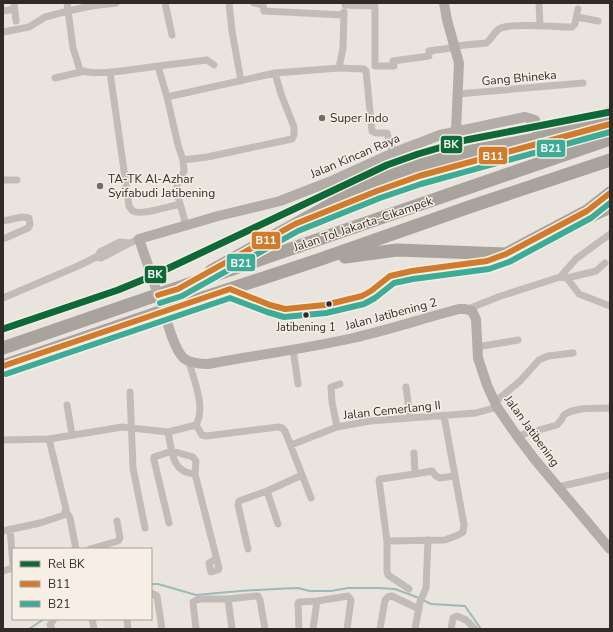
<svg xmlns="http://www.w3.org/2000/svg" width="613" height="632" font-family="'Nunito Sans',sans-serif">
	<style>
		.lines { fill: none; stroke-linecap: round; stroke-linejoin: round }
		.stream { stroke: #9cbab8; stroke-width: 2 }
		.street { stroke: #c2bcb8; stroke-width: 7 }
		.secondary { stroke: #b3aca8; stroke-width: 10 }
		.highway { stroke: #a9a39d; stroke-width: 13 }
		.secondary-bridge { stroke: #b3aca8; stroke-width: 10 }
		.bus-1-casing { stroke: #f7eee5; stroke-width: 9 }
		.bus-2-casing { stroke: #f7eee5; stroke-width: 9 }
		.bus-1 { stroke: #d17c2c; stroke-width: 6 }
		.bus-2 { stroke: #3dac96; stroke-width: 6 }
		.rail-1-casing { stroke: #f7eee5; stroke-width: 10 }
		.rail-1 { stroke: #0e6938; stroke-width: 7 }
		.poi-dot { fill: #726b67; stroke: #f7eee5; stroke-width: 1.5 }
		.bus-dot { fill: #322a27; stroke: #f7eee5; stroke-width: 1.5 }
		.labels { text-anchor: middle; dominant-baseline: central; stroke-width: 3; stroke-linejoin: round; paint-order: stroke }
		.bus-label { font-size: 11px; fill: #322a27; stroke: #f7eee5 }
		.street-label { font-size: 12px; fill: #322a27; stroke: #f7eee5 }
		.poi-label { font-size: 12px; fill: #322a27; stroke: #f7eee5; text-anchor: start }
		.line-badge { stroke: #f7eee5; stroke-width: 1.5 }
		.badge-label { font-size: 11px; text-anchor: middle; font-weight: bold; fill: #fff }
	</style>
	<rect width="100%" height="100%" fill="#eae4de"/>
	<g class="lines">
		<!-- stream -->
		<path class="stream" d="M151,584H158L196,595L240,591L275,589L298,588L310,591H331L348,588H379L395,589L419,598
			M423,600L431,604L465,606L481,629
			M29,629L44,619"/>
		<!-- street -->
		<path class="street" d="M14,3L16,21
			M67,3L73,48L80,70C96,77 140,68 158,66L167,97L178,145L183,160L184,171L177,186V193L186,225
			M165,3L172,35
			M229,3L232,31L241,81
			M254,3L263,5L264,11L344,15
			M539,3L540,26
			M345,5L375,6V66H394L393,61L429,56V51L451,48
			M3,11L15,9
			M577,17L598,21
			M3,32L29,27L45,17L68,11L91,6L116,3
			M455,46L486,43C492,39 494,31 501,28C512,23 557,27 572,27L575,24L578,9
			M158,66L207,60L214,65
			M339,68L343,48L344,12
			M110,72L129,206C130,207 132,211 133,211C140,216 171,206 180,204
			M55,78L85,71
			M458,94L583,83
			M167,97L275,73L339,68L364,69L366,71L372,131L376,133H387L393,153
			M183,160L207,157L292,139L294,135V127L281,94L275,73
			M3,180H17
			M3,221L22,217L29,218L30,225L28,228L3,239
			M98,256L101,258C114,252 126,244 139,239
			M560,277L567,278L579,294L610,306
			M567,278L596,271L605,263
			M3,298L78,266L98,256L100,252L120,242L128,243
			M468,309L498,297L560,277L576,259L610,234
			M477,347L518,340
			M293,349L298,384
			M189,362C194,381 206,407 196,425
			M406,387L410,418
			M130,392L133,468L145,528
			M495,402L520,381L539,360L548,356L573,353
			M67,405L72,435
			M196,425L202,435L206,436L278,427L282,428L285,431L311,498
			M337,427L332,402L331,387L340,384
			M168,432C172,450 171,473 195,474L219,568L218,570L211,572L209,563L216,559
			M517,436L557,425L562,419L563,416C574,406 596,409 610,408
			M3,440L49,439L122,427L168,432L196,425
			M291,445L337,427L370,421L476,413L497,407
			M414,453L415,474L432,471L436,476L440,478L454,476
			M415,474L380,479L379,480L387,541L445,540L458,535L463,532L464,525L444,416
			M558,487L610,475
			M267,491L278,524
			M66,511L70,518L76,549
			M169,523L154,460V457L172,451L193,457L196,461L195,474
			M10,529L13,566
			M3,531L40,523L64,515L66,509L49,439
			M387,541V571L388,575L409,589
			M90,549L118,541L120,538L117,521
			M248,549L238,505L239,501L267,491L302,475
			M3,571L13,568
			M151,593L157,596L162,629
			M228,599L232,629
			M92,619L94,629
			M127,619L128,629
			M52,629L50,625L54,619
			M196,629L193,602L199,599H228L256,596H258L260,600L265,629
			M299,629L298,603L299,602L317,601L348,596L351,600L347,629
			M313,629L317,601
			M380,629L385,600L388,597L392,596L419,609
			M415,629L420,602L426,588L428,540
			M451,629L453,618L457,616L466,620L475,629"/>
		<!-- secondary -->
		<path class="secondary" d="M444,3L447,20L459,63L456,131
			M152,277L139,239L218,216L280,201L329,182L393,153L440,135L525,117L535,120L538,128L536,139
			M172,337C180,358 184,364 208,364C256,355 305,349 353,338C389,330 424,318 459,309H465L472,311L476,319L478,358L487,385L497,407L517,436L536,461L610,549"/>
		<!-- highway -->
		<path class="highway" d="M580,132L610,124
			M358,199L419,176L493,155
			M588,217L610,207
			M345,257L397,250L506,254L587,211L610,193
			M211,271L357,190L385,177L416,166L472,151L536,139L610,113
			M3,348L610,139
			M3,366L163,311L321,259L472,206L610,160"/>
		<!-- secondary-bridge -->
		<path class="secondary-bridge" d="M152,277L172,337"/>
		<!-- bus-1 casing -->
		<g class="bus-1-casing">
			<path id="bus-1" d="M158,295L178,289L295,224L377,191L419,176L610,124
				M3,366L230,289L270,305L285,309L325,305L362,296L371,291L390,276L412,271L487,261L506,254L587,211L610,193"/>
		</g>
		<!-- bus-2 casing -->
		<g class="bus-2-casing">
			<path id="bus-2" d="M160,303L182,296L298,231L380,198L421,184L610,132
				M6,374L230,298L267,312L284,317L326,313L364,304L375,298L394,283L413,279L489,269L509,262L591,218L610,203"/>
		</g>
		<!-- bus-1 -->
		<use href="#bus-1" class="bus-1"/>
		<!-- bus-2 -->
		<use href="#bus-2" class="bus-2"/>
		<!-- rail-1 casing -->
		<g class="rail-1-casing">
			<path id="rail-1" d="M3,329L118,290L152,276L387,165L418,154L466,140L610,112"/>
		</g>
		<!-- rail-1 -->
		<use href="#rail-1" class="rail-1"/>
	</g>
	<!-- markers -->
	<g class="poi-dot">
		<circle cx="322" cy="118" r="4"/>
		<circle cx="100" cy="186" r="4"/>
	</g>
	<g class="bus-dot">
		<circle cx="329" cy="304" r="3.5"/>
		<circle cx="306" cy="315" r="3.5"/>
	</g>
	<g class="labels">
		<!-- bus labels -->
		<g class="bus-label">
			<text x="306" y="327">Jatibening 1</text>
		</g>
		<!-- street labels -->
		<g class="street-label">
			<text transform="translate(519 78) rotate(-5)">Gang Bhineka</text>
			<text transform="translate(355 156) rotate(-23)">Jalan Kincan Raya</text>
			<text transform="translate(363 224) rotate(-19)">Jalan Tol Jakarta–Cikampek</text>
			<text transform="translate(391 314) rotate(-15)">Jalan Jatibening 2</text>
			<text transform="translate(392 410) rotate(-6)">Jalan Cemerlang II</text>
			<text transform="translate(532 431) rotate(54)">Jalan Jatibening</text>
		</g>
		<!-- poi labels -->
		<g class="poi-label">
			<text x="330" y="118">Super Indo</text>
			<text x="108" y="179">TA-TK Al-Azhar<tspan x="108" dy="14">Syifabudi Jatibening</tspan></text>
		</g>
	</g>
	<g class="line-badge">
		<rect x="440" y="135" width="23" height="19" rx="4" fill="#0e6938"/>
		<rect x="536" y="139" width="30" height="19" rx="4" fill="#3dac96"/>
		<rect x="478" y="146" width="30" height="19" rx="4" fill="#d17c2c"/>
		<rect x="251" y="231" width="30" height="19" rx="4" fill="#d17c2c"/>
		<rect x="226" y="253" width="30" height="19" rx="4" fill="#3dac96"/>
		<rect x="144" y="265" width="23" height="19" rx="4" fill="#0e6938"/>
	</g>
	<g class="badge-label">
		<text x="451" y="148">BK</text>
		<text x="551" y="152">B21</text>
		<text x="493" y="160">B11</text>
		<text x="266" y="244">B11</text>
		<text x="241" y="267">B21</text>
		<text x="155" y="278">BK</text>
	</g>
	<!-- border -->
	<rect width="613" height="632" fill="none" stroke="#322a27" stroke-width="8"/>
	<!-- legend -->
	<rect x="12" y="548" width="140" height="72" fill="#f7eee5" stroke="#a8a099"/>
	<rect x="20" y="561" width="20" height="6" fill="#0e6938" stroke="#a8a099"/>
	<text x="48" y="568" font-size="12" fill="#322a27">Rel BK</text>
	<rect x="20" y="581" width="20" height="6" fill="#d17c2c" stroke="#a8a099"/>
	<text x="48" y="588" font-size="12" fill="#322a27">B11</text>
	<rect x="20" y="601" width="20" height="6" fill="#3dac96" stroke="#a8a099"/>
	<text x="48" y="608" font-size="12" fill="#322a27">B21</text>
</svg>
